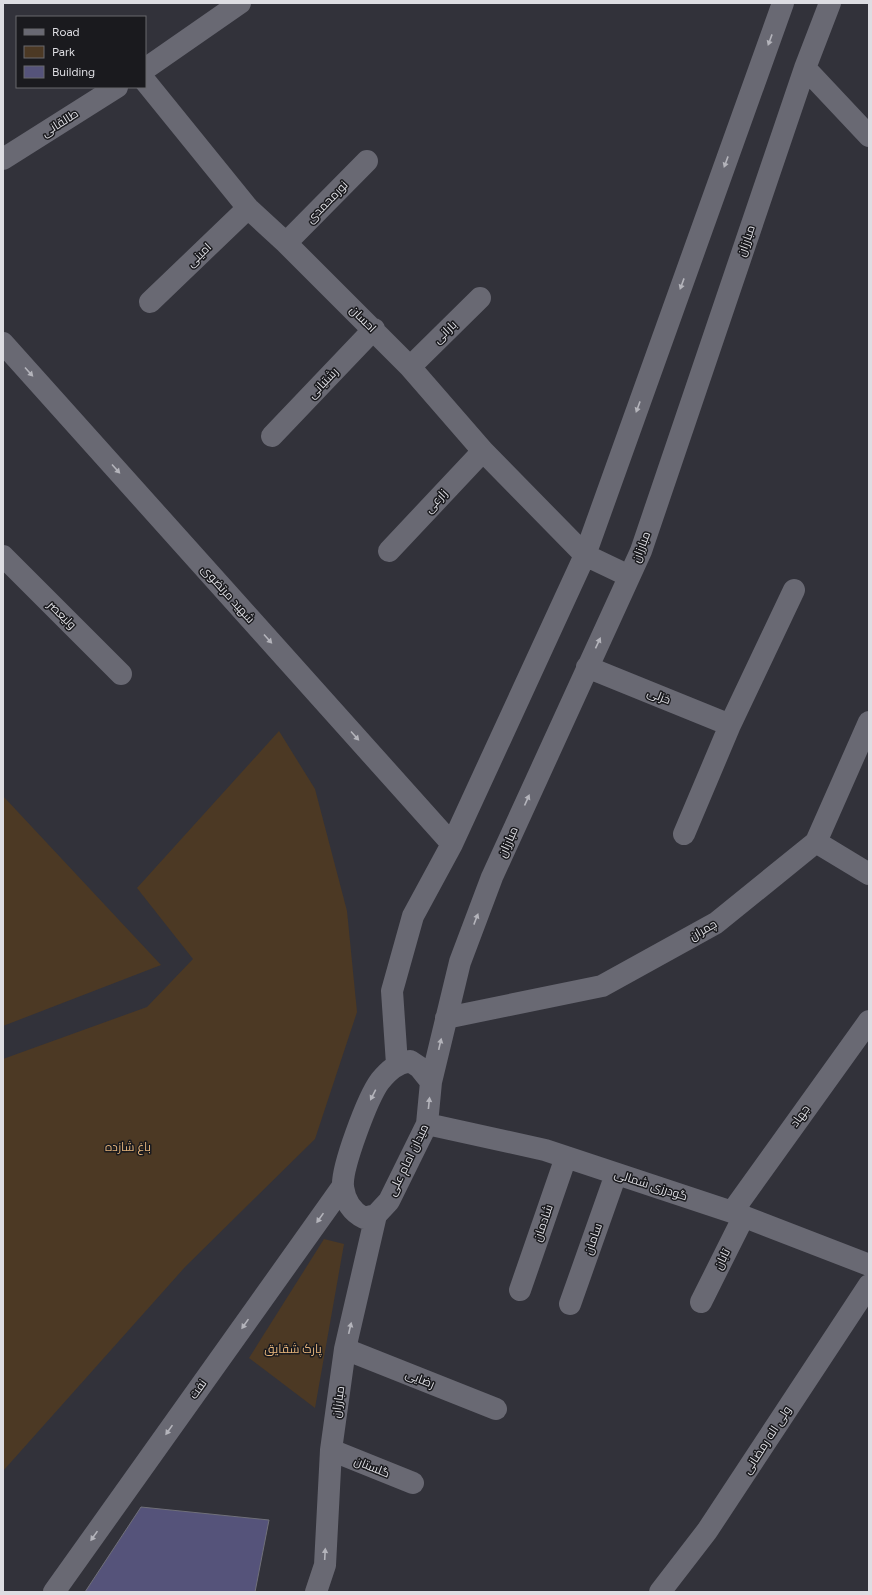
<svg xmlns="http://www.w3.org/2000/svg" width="872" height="1595" font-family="Figtree,Cairo,sans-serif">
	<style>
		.green { fill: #4c3924 }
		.building { fill: #55537a; stroke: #70707a }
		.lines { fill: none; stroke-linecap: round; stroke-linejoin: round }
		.minor { stroke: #696973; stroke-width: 22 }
		.oneway { fill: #b4b4bb }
		.labels { text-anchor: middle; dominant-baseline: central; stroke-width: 3; stroke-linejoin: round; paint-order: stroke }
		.street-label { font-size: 12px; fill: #dddde2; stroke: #1a1a1e }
		.park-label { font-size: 12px; fill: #e6b57b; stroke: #1a1a1e }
	</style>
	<rect width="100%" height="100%" fill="#32323a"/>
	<!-- green -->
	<path class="green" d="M279,731L315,789L347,911L357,1012L315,1139L185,1267L3,1471V1059L147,1007L193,959L137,888Z
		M3,796L161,965L3,1026Z
		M324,1239L344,1244L315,1408L249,1358Z"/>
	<!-- building -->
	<path class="building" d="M141,1507L269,1520L255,1592H85Z"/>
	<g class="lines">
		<!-- minor -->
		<path class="minor" d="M805,68L869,136
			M145,69L240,3
			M145,81L248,208L286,243L410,367L483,451L585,555L629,576
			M3,159L117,87
			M286,243L367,161
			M150,302L248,208
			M3,343L452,844
			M410,367L480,298
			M272,436L374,329
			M389,551L483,451
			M3,556L121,674
			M587,667L730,725
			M684,834L730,725L794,590
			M816,842L869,874
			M446,1018L602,986L716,923L816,842L869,722
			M397,1064L392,991L413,916L452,844L585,555L783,3
			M431,1082L419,1067L410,1061C396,1064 389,1070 380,1081C368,1097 341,1168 343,1187C345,1201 352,1212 364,1218L376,1215L389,1201L427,1124L431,1082L460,962L492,877L641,551L805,68L830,3
			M427,1124L545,1150L732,1212L869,1265
			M732,1212L869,1021
			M520,1290L566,1157
			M701,1302L744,1216
			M570,1304L616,1174
			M345,1349L496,1409
			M331,1450L413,1483
			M54,1592L343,1186
			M316,1592L325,1565L331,1450L345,1349L376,1215
			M660,1592L707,1531L869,1285"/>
	</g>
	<!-- one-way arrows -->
	<defs><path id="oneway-solid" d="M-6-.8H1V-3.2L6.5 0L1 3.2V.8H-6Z"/></defs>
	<g class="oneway">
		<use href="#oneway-solid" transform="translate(770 40) rotate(110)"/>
		<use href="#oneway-solid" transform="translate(726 162) rotate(110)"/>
		<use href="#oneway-solid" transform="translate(682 284) rotate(110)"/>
		<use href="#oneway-solid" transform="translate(29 372) rotate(48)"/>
		<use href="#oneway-solid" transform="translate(638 407) rotate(110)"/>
		<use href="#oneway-solid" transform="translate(116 469) rotate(48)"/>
		<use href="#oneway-solid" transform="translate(268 639) rotate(48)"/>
		<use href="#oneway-solid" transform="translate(598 643) rotate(-65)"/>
		<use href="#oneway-solid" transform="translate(355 736) rotate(48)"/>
		<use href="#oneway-solid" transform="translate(527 800) rotate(-66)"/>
		<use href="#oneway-solid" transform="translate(476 919) rotate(-69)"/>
		<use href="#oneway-solid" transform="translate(440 1044) rotate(-77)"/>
		<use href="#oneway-solid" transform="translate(373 1095) rotate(117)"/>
		<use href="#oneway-solid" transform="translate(429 1103) rotate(-84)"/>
		<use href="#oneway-solid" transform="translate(320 1218) rotate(125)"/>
		<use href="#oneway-solid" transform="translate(245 1324) rotate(125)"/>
		<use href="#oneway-solid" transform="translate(350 1328) rotate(-77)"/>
		<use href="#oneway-solid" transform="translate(169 1430) rotate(125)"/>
		<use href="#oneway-solid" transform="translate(94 1536) rotate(125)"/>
		<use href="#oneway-solid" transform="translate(325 1554) rotate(-87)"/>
	</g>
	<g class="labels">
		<!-- street labels -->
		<g class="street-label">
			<text transform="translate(60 123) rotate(-32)">طالقانی</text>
			<text transform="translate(327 202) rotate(-46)">نورمحمدی</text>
			<text transform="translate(746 241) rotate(-71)">مبارزان</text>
			<text transform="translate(199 255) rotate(-44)">امینی</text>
			<text transform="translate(363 319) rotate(45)">احسان</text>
			<text transform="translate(445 332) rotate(-44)">بارانی</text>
			<text transform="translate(323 383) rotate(-46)">رشتیانی</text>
			<text transform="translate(436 501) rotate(-47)">زارعی</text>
			<text transform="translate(641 547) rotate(-69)">مبارزان</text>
			<text transform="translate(228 594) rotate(48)">شهید مرتضوی</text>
			<text transform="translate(62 615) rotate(45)">ولیعصر</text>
			<text transform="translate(659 696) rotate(22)">خزلی</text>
			<text transform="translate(508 842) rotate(-66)">مبارزان</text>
			<text transform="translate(703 930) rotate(-30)">چمران</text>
			<text transform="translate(800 1116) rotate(-54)">جهاد</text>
			<text transform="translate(408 1160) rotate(-64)">میدان امام علی</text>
			<text transform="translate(651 1185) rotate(18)">گودرزی شمالی</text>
			<text transform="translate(543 1223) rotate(-71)">شادمان</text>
			<text transform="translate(593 1239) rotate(-71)">سامان</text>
			<text transform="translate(722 1259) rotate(-64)">تابان</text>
			<text transform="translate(420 1379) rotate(22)">رضایی</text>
			<text transform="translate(198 1389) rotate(-55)">نفت</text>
			<text transform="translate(338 1402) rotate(-82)">مبارزان</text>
			<text transform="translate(767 1440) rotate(-57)">ولی اله رمضانی</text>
			<text transform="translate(372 1467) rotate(22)">گلستان</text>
		</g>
		<!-- park labels -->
		<g class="park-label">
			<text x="128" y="1147">باغ شازده</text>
			<text x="293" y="1349">پارک شقایق</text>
		</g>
	</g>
	<!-- border -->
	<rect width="872" height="1595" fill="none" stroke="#dddde2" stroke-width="8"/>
	<!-- legend -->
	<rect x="16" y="16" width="130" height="72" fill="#1a1a1e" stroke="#68686c"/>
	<rect x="24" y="29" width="20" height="6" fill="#696973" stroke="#68686c"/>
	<text x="52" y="36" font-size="12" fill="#dddde2">Road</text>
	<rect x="24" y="46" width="20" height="12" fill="#4c3924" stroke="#68686c"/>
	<text x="52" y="56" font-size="12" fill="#dddde2">Park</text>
	<rect x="24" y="66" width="20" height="12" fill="#55537a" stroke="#68686c"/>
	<text x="52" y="76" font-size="12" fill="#dddde2">Building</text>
</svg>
